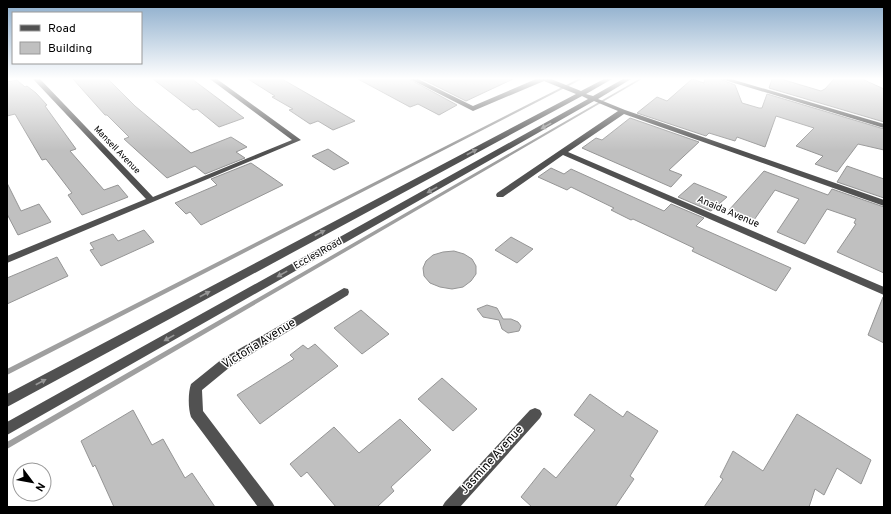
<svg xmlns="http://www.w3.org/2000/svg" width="891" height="514" font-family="Overpass,sans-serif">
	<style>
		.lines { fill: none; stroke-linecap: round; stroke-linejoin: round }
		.stream { fill: #9f9f9f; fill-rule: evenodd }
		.building { fill: #c0c0c0; stroke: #959595 }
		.minor { fill: #515151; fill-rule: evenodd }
		.oneway { fill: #979797 }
		.labels { text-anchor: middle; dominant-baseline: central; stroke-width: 3; stroke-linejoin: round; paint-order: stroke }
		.far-street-label { font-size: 9px; fill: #000; stroke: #fff }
		.street-label { font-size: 10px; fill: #000; stroke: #fff }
		.near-street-label { font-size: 12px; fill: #000; stroke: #fff }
	</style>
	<rect width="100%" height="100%" fill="#fff"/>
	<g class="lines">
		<!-- stream -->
		<path class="stream" d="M578,79H582L7,375V369Z
			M639,79H642L7,449V442Z"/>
	</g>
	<!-- building -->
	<path class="building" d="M73,79H108L135,106L191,153L231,137L247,147L236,152L245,158L205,174L195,166L167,178L124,139L129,137L107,115H105Z
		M153,79H192L244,118L219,127L197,109L193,110Z
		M248,79H282L355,121L333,130L318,121L310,124L289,110L293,109L272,97L275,96Z
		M358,79H409L457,105L439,115L418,104L410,107Z
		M422,79H513L466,101Z
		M692,79L704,83L705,79H720L735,85L742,103L759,108H762L767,94L884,129V150L858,144L837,172L815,164L823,156L796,146L814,128L776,116L765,147L737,137L735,141L709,133L706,136L637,113L657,97L667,101Z
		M772,79H781L821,91L825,89L834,79H862L884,89V122L769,88Z
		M17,80L25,87L27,86L36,93L47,105L45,106L76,149L70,151L104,190L118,185L128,197L82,215L68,195L72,193L46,159L42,160L15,114L7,116V82Z
		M630,118L699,142L669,170L682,175L671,187L582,148L596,138L602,140Z
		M328,149L349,163L334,170L312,156Z
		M251,163L283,185L201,225L190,212L186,214L175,203L217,185L211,179Z
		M847,166L884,179V198L837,182Z
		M551,168L564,174L571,169L664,211L671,204L704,218L696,226L791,268L776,291L692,251L694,248L633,219L631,220L611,210L614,208L571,187L567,190L538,177Z
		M764,171L828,195L832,189L884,207V273L837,252L856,224L854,223L856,219L827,209L805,244L777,232L799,199L775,190L754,220L729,210Z
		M7,183L21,211L39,204L51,222L18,235L7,214Z
		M694,183L711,190L727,197L711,211L678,197Z
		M144,230L154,242L101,266L90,250L94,249L90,243L113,234L118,241Z
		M511,237L533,249L517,263L495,250Z
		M454,251L464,254L472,259L476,266V274L471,281L463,287L452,289L440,287L430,283L424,276L423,268L426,261L433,255L443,252Z
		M57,257L68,276L7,304V278Z
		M883,297H884V343L868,335Z
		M487,305L497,308L503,319H511L518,322L521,326L519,331L508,333L502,329L499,320L483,317L477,309Z
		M361,310L389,334L362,354L334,328Z
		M315,344L338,366L260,424L237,395L294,359L290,355L303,345L308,349Z
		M442,378L477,409L453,431L418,399Z
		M590,394L623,417L627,411L658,431L630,476L634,479L615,507H532L521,497L544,468L556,478L595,430L574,415Z
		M133,410L152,445L163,439L185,478L192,473L215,507H114L95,465L93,467L81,441Z
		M797,414L871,460L861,484L837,468L824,495L815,489L809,507H704L723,479L720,477L733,451L763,471Z
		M400,419L431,450L391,487L394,491L377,507H336L307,472L301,477L290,464L334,427L359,453Z"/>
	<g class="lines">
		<!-- minor -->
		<path class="minor" d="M33,79H40L153,197L292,140L210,79H217L301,140L7,263V256L146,199Z
			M410,79H418L473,106L536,79H551L581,91L604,79H612L586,94L593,96L623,79H631L598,99L625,110L884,200V206L624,114L568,152L884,287V295L563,155L503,197H497L496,195L497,193L618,111L594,101L7,435V422L588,99L582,96L7,407V394L576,94L544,81L473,111Z
			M721,79H731L884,124V128Z
			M344,288L348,289L349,292L348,295L230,367L202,390L203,411L272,502L275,507H258L191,417C188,409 188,392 191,384L222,359Z
			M535,408L540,410L542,414L540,418L460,507H442L445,502L530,410Z"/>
	</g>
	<!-- one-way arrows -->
	<defs><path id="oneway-solid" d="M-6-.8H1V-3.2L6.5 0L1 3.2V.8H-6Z"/></defs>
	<g class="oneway">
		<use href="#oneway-solid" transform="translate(546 126) rotate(151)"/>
		<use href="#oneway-solid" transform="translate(472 152) rotate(-28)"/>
		<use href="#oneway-solid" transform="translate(432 190) rotate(151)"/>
		<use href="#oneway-solid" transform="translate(320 233) rotate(-28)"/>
		<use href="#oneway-solid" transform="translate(282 274) rotate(151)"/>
		<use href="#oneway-solid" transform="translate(205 294) rotate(-28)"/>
		<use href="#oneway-solid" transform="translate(169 338) rotate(151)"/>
		<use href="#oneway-solid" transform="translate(41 382) rotate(-28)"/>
	</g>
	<!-- sky -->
	<linearGradient id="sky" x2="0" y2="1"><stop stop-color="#8baccb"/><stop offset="0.52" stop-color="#fff"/><stop offset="1" stop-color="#fff" stop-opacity="0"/></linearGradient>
	<rect width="891" height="151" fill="url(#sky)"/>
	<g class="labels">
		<!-- far-street labels -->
		<g class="far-street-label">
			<text transform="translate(117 150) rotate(46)">Mansell Avenue</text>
		</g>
		<!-- street labels -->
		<g class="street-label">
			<text transform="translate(728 212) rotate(23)">Anaida Avenue</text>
			<text transform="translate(318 254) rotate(-29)">Eccles Road</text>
		</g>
		<!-- near-street labels -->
		<g class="near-street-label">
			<text transform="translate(259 344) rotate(-32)">Victoria Avenue</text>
			<text transform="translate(492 460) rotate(-48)">Jasmine Avenue</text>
		</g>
	</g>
	<!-- border -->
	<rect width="891" height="514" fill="none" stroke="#000000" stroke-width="16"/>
	<!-- legend -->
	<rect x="12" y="12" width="130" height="52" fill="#ffffff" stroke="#999999"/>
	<rect x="20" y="25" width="20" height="6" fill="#515151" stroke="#999999"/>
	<text x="48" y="32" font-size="12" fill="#000000">Road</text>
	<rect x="20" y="42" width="20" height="12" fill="#c0c0c0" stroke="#999999"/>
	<text x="48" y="52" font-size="12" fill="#000000">Building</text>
	<!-- north arrow -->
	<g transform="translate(32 482) rotate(122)"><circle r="19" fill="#ffffff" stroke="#999999"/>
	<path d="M0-3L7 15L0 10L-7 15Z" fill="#000000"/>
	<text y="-6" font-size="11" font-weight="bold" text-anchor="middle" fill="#000000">N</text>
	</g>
</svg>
